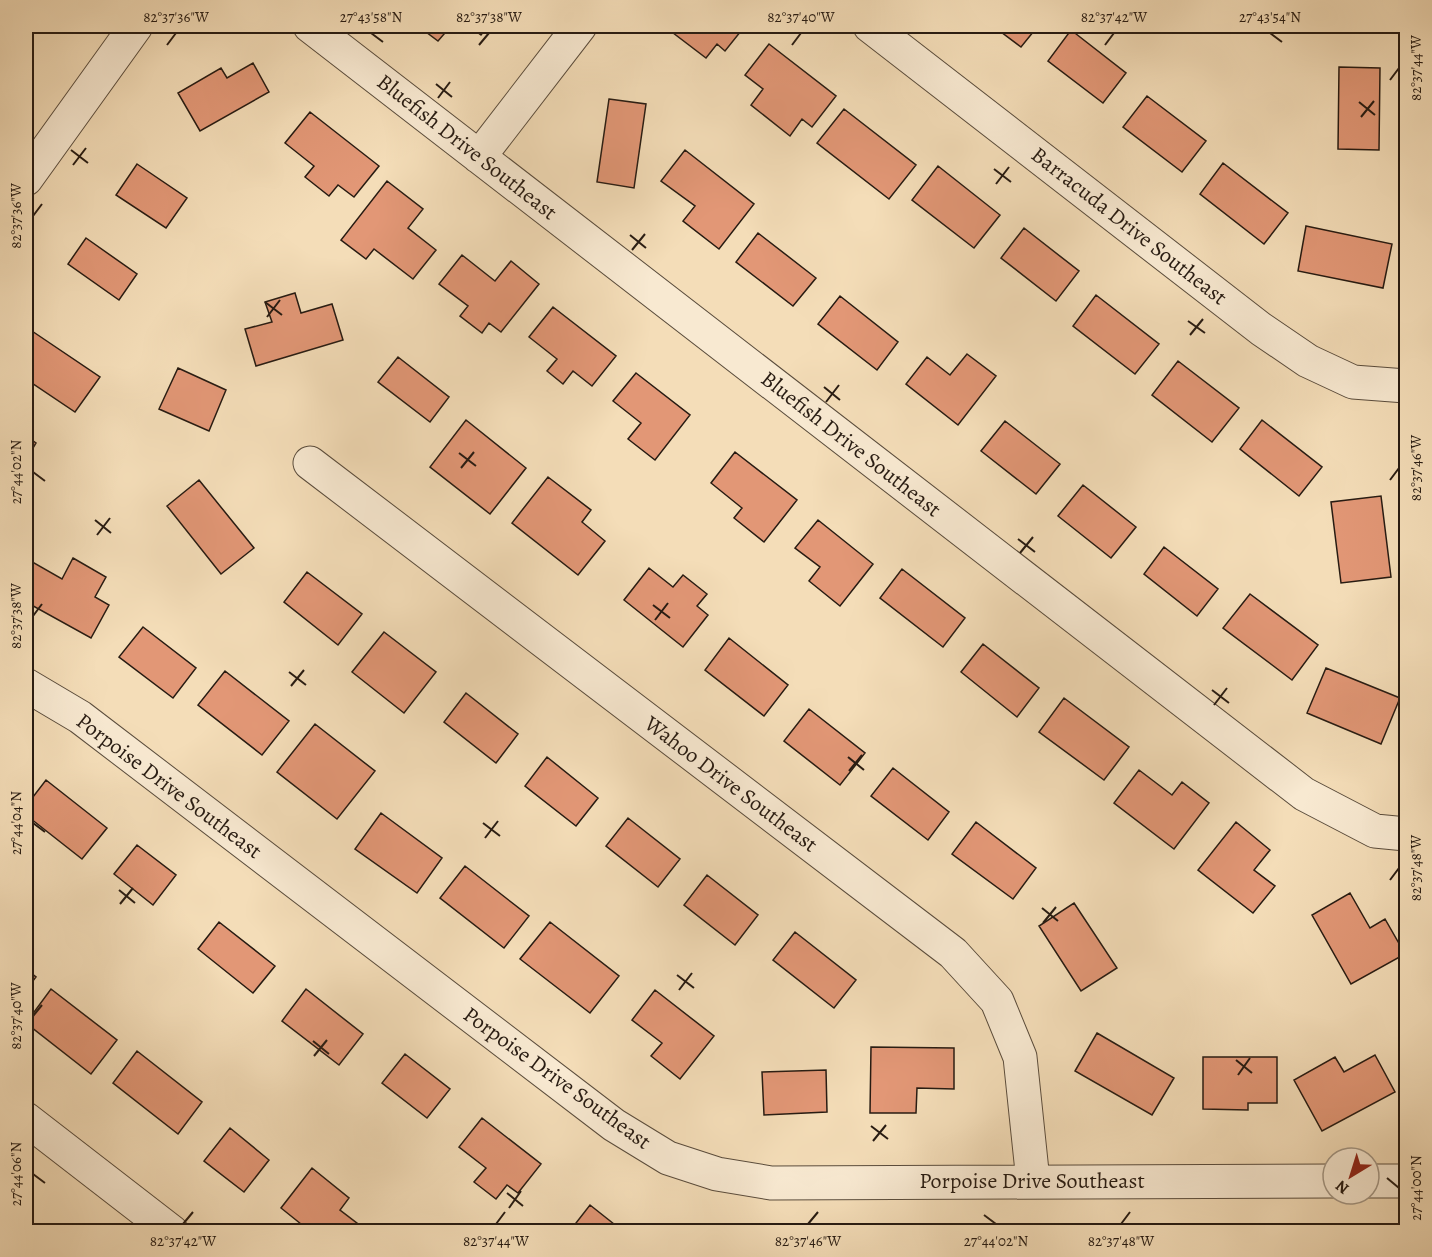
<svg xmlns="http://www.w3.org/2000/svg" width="1432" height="1257" font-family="Alegreya,serif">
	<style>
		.building { fill: #e29776; stroke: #271b12; stroke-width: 1.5 }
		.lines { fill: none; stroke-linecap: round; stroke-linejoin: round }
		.minor-casing { stroke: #5a4c3c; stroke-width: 35 }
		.minor { stroke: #f8e9d1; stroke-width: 33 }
		.ticks { fill: none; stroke: #271b12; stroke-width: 2 }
		.labels { text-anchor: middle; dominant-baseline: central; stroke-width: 4.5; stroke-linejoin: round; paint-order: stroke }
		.street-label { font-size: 22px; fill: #271b12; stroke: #f8e9d1 }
		.neatline { fill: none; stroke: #271b12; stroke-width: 2 }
		.ticks-label { font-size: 15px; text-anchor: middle; fill: #271b12 }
	</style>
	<rect width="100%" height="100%" fill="#f4ddb8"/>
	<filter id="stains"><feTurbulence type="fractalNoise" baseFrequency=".00333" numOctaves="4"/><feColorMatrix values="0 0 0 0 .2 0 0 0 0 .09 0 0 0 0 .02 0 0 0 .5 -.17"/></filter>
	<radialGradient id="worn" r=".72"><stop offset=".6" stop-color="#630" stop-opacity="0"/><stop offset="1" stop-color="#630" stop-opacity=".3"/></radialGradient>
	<!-- building -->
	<path class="building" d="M418,26H451L438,41Z
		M469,26H488L481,35Z
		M664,26H745L725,51L717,44L706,58Z
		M993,26H1038L1021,47Z
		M1312,26H1354V32L1312,31Z
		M1071,30L1126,73L1103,103L1048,61Z
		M769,44L836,96L812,127L802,119L790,136L751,105L763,89L745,75Z
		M253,63L269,92L200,131L178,93L221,68L227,78Z
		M1339,67L1380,68L1379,150L1338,149Z
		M1147,96L1206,141L1182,172L1123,127Z
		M609,99L646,104L634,188L597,182Z
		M844,109L916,165L889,199L817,143Z
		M310,112L379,166L354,197L338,185L329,196L305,177L314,166L285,143Z
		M685,150L754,204L719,249L683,221L695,206L661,181Z
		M1223,163L1288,213L1264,244L1200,194Z
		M137,164L187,198L166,228L116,195Z
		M938,166L1000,215L974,248L912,200Z
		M387,181L423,209L408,228L436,250L413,279L374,249L366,259L341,240Z
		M1306,226L1392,244L1383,288L1298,271Z
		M1024,228L1079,271L1056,301L1001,258Z
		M758,233L816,278L793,306L736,262Z
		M86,238L137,274L119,300L68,264Z
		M462,255L495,281L511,261L539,284L501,332L489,323L482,333L460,316L468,306L439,284Z
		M295,293L301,313L332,304L343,340L256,366L245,329L272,322L265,302Z
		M1096,295L1159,344L1135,374L1073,326Z
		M840,296L898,342L877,370L818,324Z
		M553,307L616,356L592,386L573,371L563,384L547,371L557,359L529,337Z
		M26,327L100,377L75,412L26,379Z
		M967,354L996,376L958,425L906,384L927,357L950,375Z
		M398,357L449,397L430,422L378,382Z
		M1178,361L1239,408L1212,442L1152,395Z
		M178,368L226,390L209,431L159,409Z
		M636,373L690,415L655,460L628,439L641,423L613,401Z
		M466,420L526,468L490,514L430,467Z
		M1262,420L1322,467L1299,496L1240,449Z
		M1005,421L1060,464L1036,494L981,451Z
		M26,436L36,443L26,460Z
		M735,452L797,500L764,542L734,518L742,508L711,483Z
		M548,477L591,510L582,522L605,541L578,575L512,523Z
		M199,480L254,548L221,574L167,506Z
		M1083,485L1136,527L1111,558L1058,516Z
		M1381,496L1391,577L1341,583L1331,502Z
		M818,520L873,564L840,606L809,581L820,567L795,548Z
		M1164,547L1218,589L1197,616L1144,574Z
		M73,558L106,577L95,597L109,605L91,638L26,602V567L29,560L62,579Z
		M649,568L673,587L683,575L707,594L697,606L708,615L683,647L624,600Z
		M902,569L965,618L943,647L880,598Z
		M307,572L362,614L338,645L284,602Z
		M1250,594L1318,645L1292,680L1223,628Z
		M143,627L196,668L173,698L119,657Z
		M384,632L436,672L404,713L352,672Z
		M729,638L788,685L764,716L705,670Z
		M983,644L1039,688L1017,717L961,672Z
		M1326,668L1400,698L1381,744L1307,713Z
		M225,671L289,721L262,755L198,705Z
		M466,693L518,734L496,763L444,722Z
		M1064,698L1129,747L1104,780L1039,732Z
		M809,709L865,753L840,785L784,741Z
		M315,724L375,771L337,819L277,772Z
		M547,757L598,798L576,826L525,786Z
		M893,768L949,812L928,840L871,796Z
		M1139,770L1172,795L1182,782L1209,803L1174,849L1114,803Z
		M46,780L107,828L82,859L26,815V806Z
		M381,813L442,858L417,893L355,849Z
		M628,818L680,859L658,887L606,846Z
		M976,822L1036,868L1013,899L952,854Z
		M1236,822L1270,850L1254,870L1275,886L1253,913L1198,870Z
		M137,845L176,875L153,905L114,874Z
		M465,866L529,916L504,948L440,898Z
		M707,875L758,915L735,945L684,905Z
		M1350,893L1370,928L1385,919L1405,954L1351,984L1312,915Z
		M1074,903L1117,968L1081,991L1039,926Z
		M219,922L275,966L253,993L198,949Z
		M550,922L619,976L590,1013L520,959Z
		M795,932L856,980L834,1008L773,960Z
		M26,969L36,977L26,990Z
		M51,989L117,1040L91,1074L26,1023Z
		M306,989L363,1034L339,1065L282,1021Z
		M655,990L714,1036L680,1079L651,1056L662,1043L632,1020Z
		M1097,1033L1174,1078L1152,1115L1075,1071Z
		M871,1047L954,1048V1089L917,1088L916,1113H870Z
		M137,1051L202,1102L178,1134L113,1083Z
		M405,1054L450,1089L427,1118L382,1083Z
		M1375,1055L1395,1092L1322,1131L1294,1080L1335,1057L1344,1072Z
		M1203,1057H1277V1103H1248V1110L1203,1109Z
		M826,1070L827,1112L764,1115L762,1072Z
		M482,1118L541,1164L518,1193L507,1185L496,1199L474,1182L486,1168L459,1147Z
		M230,1128L269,1160L244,1192L204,1161Z
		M312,1168L349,1198L340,1210L362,1227L358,1232H311L281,1208Z
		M590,1205L624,1232H569Z
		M26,1218L37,1227L34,1232H26Z"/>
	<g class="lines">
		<!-- minor casing -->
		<g class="minor-casing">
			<path id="minor" d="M310,26L1304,794L1375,831L1406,834
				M870,26L1261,329L1308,361L1353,382L1406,386
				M479,157L580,26
				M26,179L136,26
				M310,463L953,953L997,1001L1020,1057L1033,1181
				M26,685L80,717L614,1125L668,1158L717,1174L771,1183L1333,1181
				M26,1119L172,1232
				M1369,1181H1406"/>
		</g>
		<!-- minor -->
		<use href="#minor" class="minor"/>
	</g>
	<!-- ticks -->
	<path class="ticks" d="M371,33L383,42M1270,33L1282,42M167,45L176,33M479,45L489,33M792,45L801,33M1105,45L1114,33M1390,80L1399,68M436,84L452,97M438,98L450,82M1359,102L1375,115M1361,117L1374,101M71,150L88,163M73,165L86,148M994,169L1011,182M996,184L1009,167M33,216L42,204M630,235L646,248M632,250L645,234M265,302L282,315M267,317L280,300M1188,321L1205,333M1190,335L1203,319M824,387L840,400M826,402L839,385M459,453L476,466M461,468L474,452M33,472L45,481M1390,480L1399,468M95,520L111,533M97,535L110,518M1018,539L1035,552M1020,553L1033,537M653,605L670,618M33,616L42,604M655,620L668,603M289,672L306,685M291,686L304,670M1212,690L1229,703M1214,705L1227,688M848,757L864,770M849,771L862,755M33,823L45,832M483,823L500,836M485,838L498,821M1390,880L1399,868M119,890L135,903M120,904L133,888M1042,908L1058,921M1043,923L1056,907M677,975L694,988M679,990L692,973M33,1016L42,1005M313,1041L329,1054M314,1056L327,1040M1236,1060L1252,1073M1238,1075L1250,1058M871,1126L888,1139M873,1141L886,1125M33,1174L45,1183M1387,1178L1399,1188M507,1193L523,1206M509,1208L521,1191M984,1215L996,1224M183,1224L193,1212M496,1224L505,1212M808,1224L818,1212M1121,1224L1130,1212"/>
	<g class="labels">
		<!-- street labels -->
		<g class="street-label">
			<text transform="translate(467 147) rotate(38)">Bluefish Drive Southeast</text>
			<text transform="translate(1129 226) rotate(38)">Barracuda Drive Southeast</text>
			<text transform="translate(851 444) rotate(38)">Bluefish Drive Southeast</text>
			<text transform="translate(731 784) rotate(37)">Wahoo Drive Southeast</text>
			<text transform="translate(169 786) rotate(37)">Porpoise Drive Southeast</text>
			<text transform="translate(557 1078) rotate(36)">Porpoise Drive Southeast</text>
			<text x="1032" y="1181">Porpoise Drive Southeast</text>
		</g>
	</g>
	<!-- margin -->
	<rect width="1432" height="1257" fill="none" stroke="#f4ddb8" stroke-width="66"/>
	<!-- north arrow -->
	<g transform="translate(1351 1176) rotate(218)"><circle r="28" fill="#f8e9d1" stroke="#a49785" stroke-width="1.5"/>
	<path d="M0-4.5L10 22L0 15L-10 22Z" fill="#8f2418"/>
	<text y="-9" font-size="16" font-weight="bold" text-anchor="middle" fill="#271b12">N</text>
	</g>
	<rect x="33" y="33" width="1366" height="1191" class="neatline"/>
	<g class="ticks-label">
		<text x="176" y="22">82°37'36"W</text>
		<text x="371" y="22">27°43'58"N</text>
		<text x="489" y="22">82°37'38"W</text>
		<text x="801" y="22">82°37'40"W</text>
		<text x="1114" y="22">82°37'42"W</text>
		<text x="1270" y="22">27°43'54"N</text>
		<text transform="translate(1416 68) rotate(-90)" y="5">82°37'44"W</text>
		<text transform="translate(16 216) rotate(-90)" y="5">82°37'36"W</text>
		<text transform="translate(1416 468) rotate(-90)" y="5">82°37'46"W</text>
		<text transform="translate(16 472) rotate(-90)" y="5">27°44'02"N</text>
		<text transform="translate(16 616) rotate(-90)" y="5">82°37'38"W</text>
		<text transform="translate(16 823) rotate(-90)" y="5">27°44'04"N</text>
		<text transform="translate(1416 868) rotate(-90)" y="5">82°37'48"W</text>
		<text transform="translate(16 1016) rotate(-90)" y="5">82°37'40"W</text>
		<text transform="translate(16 1174) rotate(-90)" y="5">27°44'06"N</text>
		<text transform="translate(1416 1188) rotate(-90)" y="5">27°44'00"N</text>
		<text x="183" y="1246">82°37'42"W</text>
		<text x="496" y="1246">82°37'44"W</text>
		<text x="808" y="1246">82°37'46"W</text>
		<text x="996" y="1246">27°44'02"N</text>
		<text x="1121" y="1246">82°37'48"W</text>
	</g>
	<rect width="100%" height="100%" filter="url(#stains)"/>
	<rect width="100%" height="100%" fill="url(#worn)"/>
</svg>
